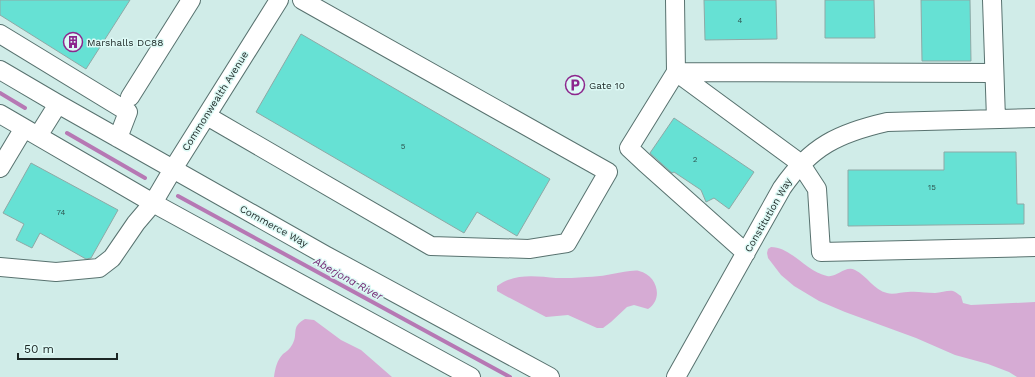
<svg xmlns="http://www.w3.org/2000/svg" width="1035" height="377" font-family="'Work Sans',sans-serif">
	<style>
		.green { fill: #d6abd4 }
		.lines { fill: none; stroke-linecap: round; stroke-linejoin: round }
		.stream { stroke: #b678b4; stroke-width: 4 }
		.building { fill: #66e1d4; stroke: #8ea9a6 }
		.minor-casing { stroke: #58726f; stroke-width: 20 }
		.minor { stroke: #fff; stroke-width: 18 }
		.labels { text-anchor: middle; dominant-baseline: central; stroke-width: 3; stroke-linejoin: round; paint-order: stroke }
		.number-label { font-size: 8px; fill: #2e5550 }
		.poi-label { font-size: 10px; fill: #1b2624; stroke: #ddf9f5; text-anchor: start }
		.street-label { font-size: 10px; fill: #1b2624; stroke: #ddf9f5 }
		.water-label { font-size: 11px; font-style: italic; fill: #752a75; stroke: #ddf9f5 }
	</style>
	<rect width="100%" height="100%" fill="#d0ece8"/>
	<!-- green -->
	<path class="green" d="M771,247C791,247 807,272 827,276C837,278 845,265 855,270C867,276 874,290 887,293C893,295 902,292 908,292C917,291 926,293 935,293C941,293 948,290 953,291C956,292 959,295 961,296L963,303L971,305L1035,302V377H1017L1009,372L988,364L955,355L916,338L845,312L819,301L794,286L781,275L768,258L767,253L768,249Z
		M630,271C633,271 636,270 639,271C657,275 664,299 648,309L634,305L627,307L611,322L603,328H597L568,315L546,317L504,295L497,291V286C514,273 536,276 556,278C566,278 577,278 587,277C601,277 615,273 630,271Z
		M305,319L314,320L341,340L361,350L392,377H274C275,369 277,360 283,354C286,352 290,349 292,345C299,334 290,327 305,319Z"/>
	<g class="lines">
		<!-- stream -->
		<path class="stream" d="M0,93L25,108
			M67,133L145,178
			M178,196L510,377"/>
	</g>
	<!-- building -->
	<path class="building" d="M0,0H130L86,69L0,15Z
		M704,0H776L777,39L705,40Z
		M825,0H874L875,38H825Z
		M921,0H970L971,61H922Z
		M301,34L550,179L517,236L477,212L464,233L256,112Z
		M674,118L754,172L729,209L714,198L706,202L701,190L674,172L672,173L650,153Z
		M944,152H1016L1017,204H1024V224L848,226V170H944Z
		M31,163L118,210L91,258L86,259L40,233L32,248L16,240L24,224L3,213Z"/>
	<g class="lines">
		<!-- minor casing -->
		<g class="minor-casing">
			<path id="minor" d="M675,0L676,72L800,163L817,189L821,252L1035,247
				M992,0L996,119
				M0,34L128,112L118,138
				M0,70L58,104L325,255L550,377
				M130,97L191,0
				M0,114L153,203L471,377
				M207,116L431,246L529,249L567,243L608,172L302,0
				M38,136L58,104
				M0,168L24,128
				M746,253L644,162L629,148L676,72L994,73
				M0,267L56,272L99,268L112,258L136,223L153,203L173,169L279,0
				M676,377L782,188C811,146 839,133 887,122L1035,118"/>
		</g>
		<!-- minor -->
		<use href="#minor" class="minor"/>
	</g>
	<!-- icons -->
	<defs>
		<g id="building-ring" transform="scale(1)"><circle r="9.5" fill="#ddf9f5" stroke="#8c268d" stroke-width="1.5"/><path d="M-4-6H4V6H1V3H-1V6H-4ZM-2.5-4.3h1.7v1.8h-1.7ZM.8-4.3h1.7v1.8H.8ZM-2.5-1h1.7V.8h-1.7ZM.8-1h1.7V.8H.8Z" fill="#8c268d"/></g>
		<g id="parking-ring" transform="scale(1)"><circle r="9.5" fill="#ddf9f5" stroke="#8c268d" stroke-width="1.5"/><path d="M-3.5-5.5H1a3.5 3.5 0 0 1 0 7H-1V5.5H-3.5ZM-1-3.4V-.6H.8a1.4 1.4 0 0 0 0-2.8Z" fill="#8c268d"/></g>
	</defs>
	<g fill-rule="evenodd">
		<use href="#building-ring" x="73" y="42"/>
		<use href="#parking-ring" x="575" y="85"/>
	</g>
	<g class="labels">
		<!-- number labels -->
		<g class="number-label">
			<text x="740" y="20">4</text>
			<text x="403" y="146">5</text>
			<text x="695" y="159">2</text>
			<text x="932" y="187">15</text>
			<text x="61" y="212">74</text>
		</g>
		<!-- poi labels -->
		<g class="poi-label">
			<text x="87" y="42">Marshalls DC88</text>
			<text x="589" y="85">Gate 10</text>
		</g>
		<!-- street labels -->
		<g class="street-label">
			<text transform="translate(215 101) rotate(-58)">Commonwealth Avenue</text>
			<text transform="translate(768 215) rotate(-60)">Constitution Way</text>
			<text transform="translate(274 226) rotate(29)">Commerce Way</text>
		</g>
		<!-- water labels -->
		<g class="water-label">
			<text transform="translate(348 279) rotate(29)">Aberjona River</text>
		</g>
	</g>
	<!-- scale -->
	<path d="M18 353v6h99v-6" fill="none" stroke="#1b2624" stroke-width="2"/>
	<text x="24" y="353" font-size="12" fill="#1b2624" stroke="#ddf9f5" stroke-width="3" paint-order="stroke">50 m</text>
</svg>
